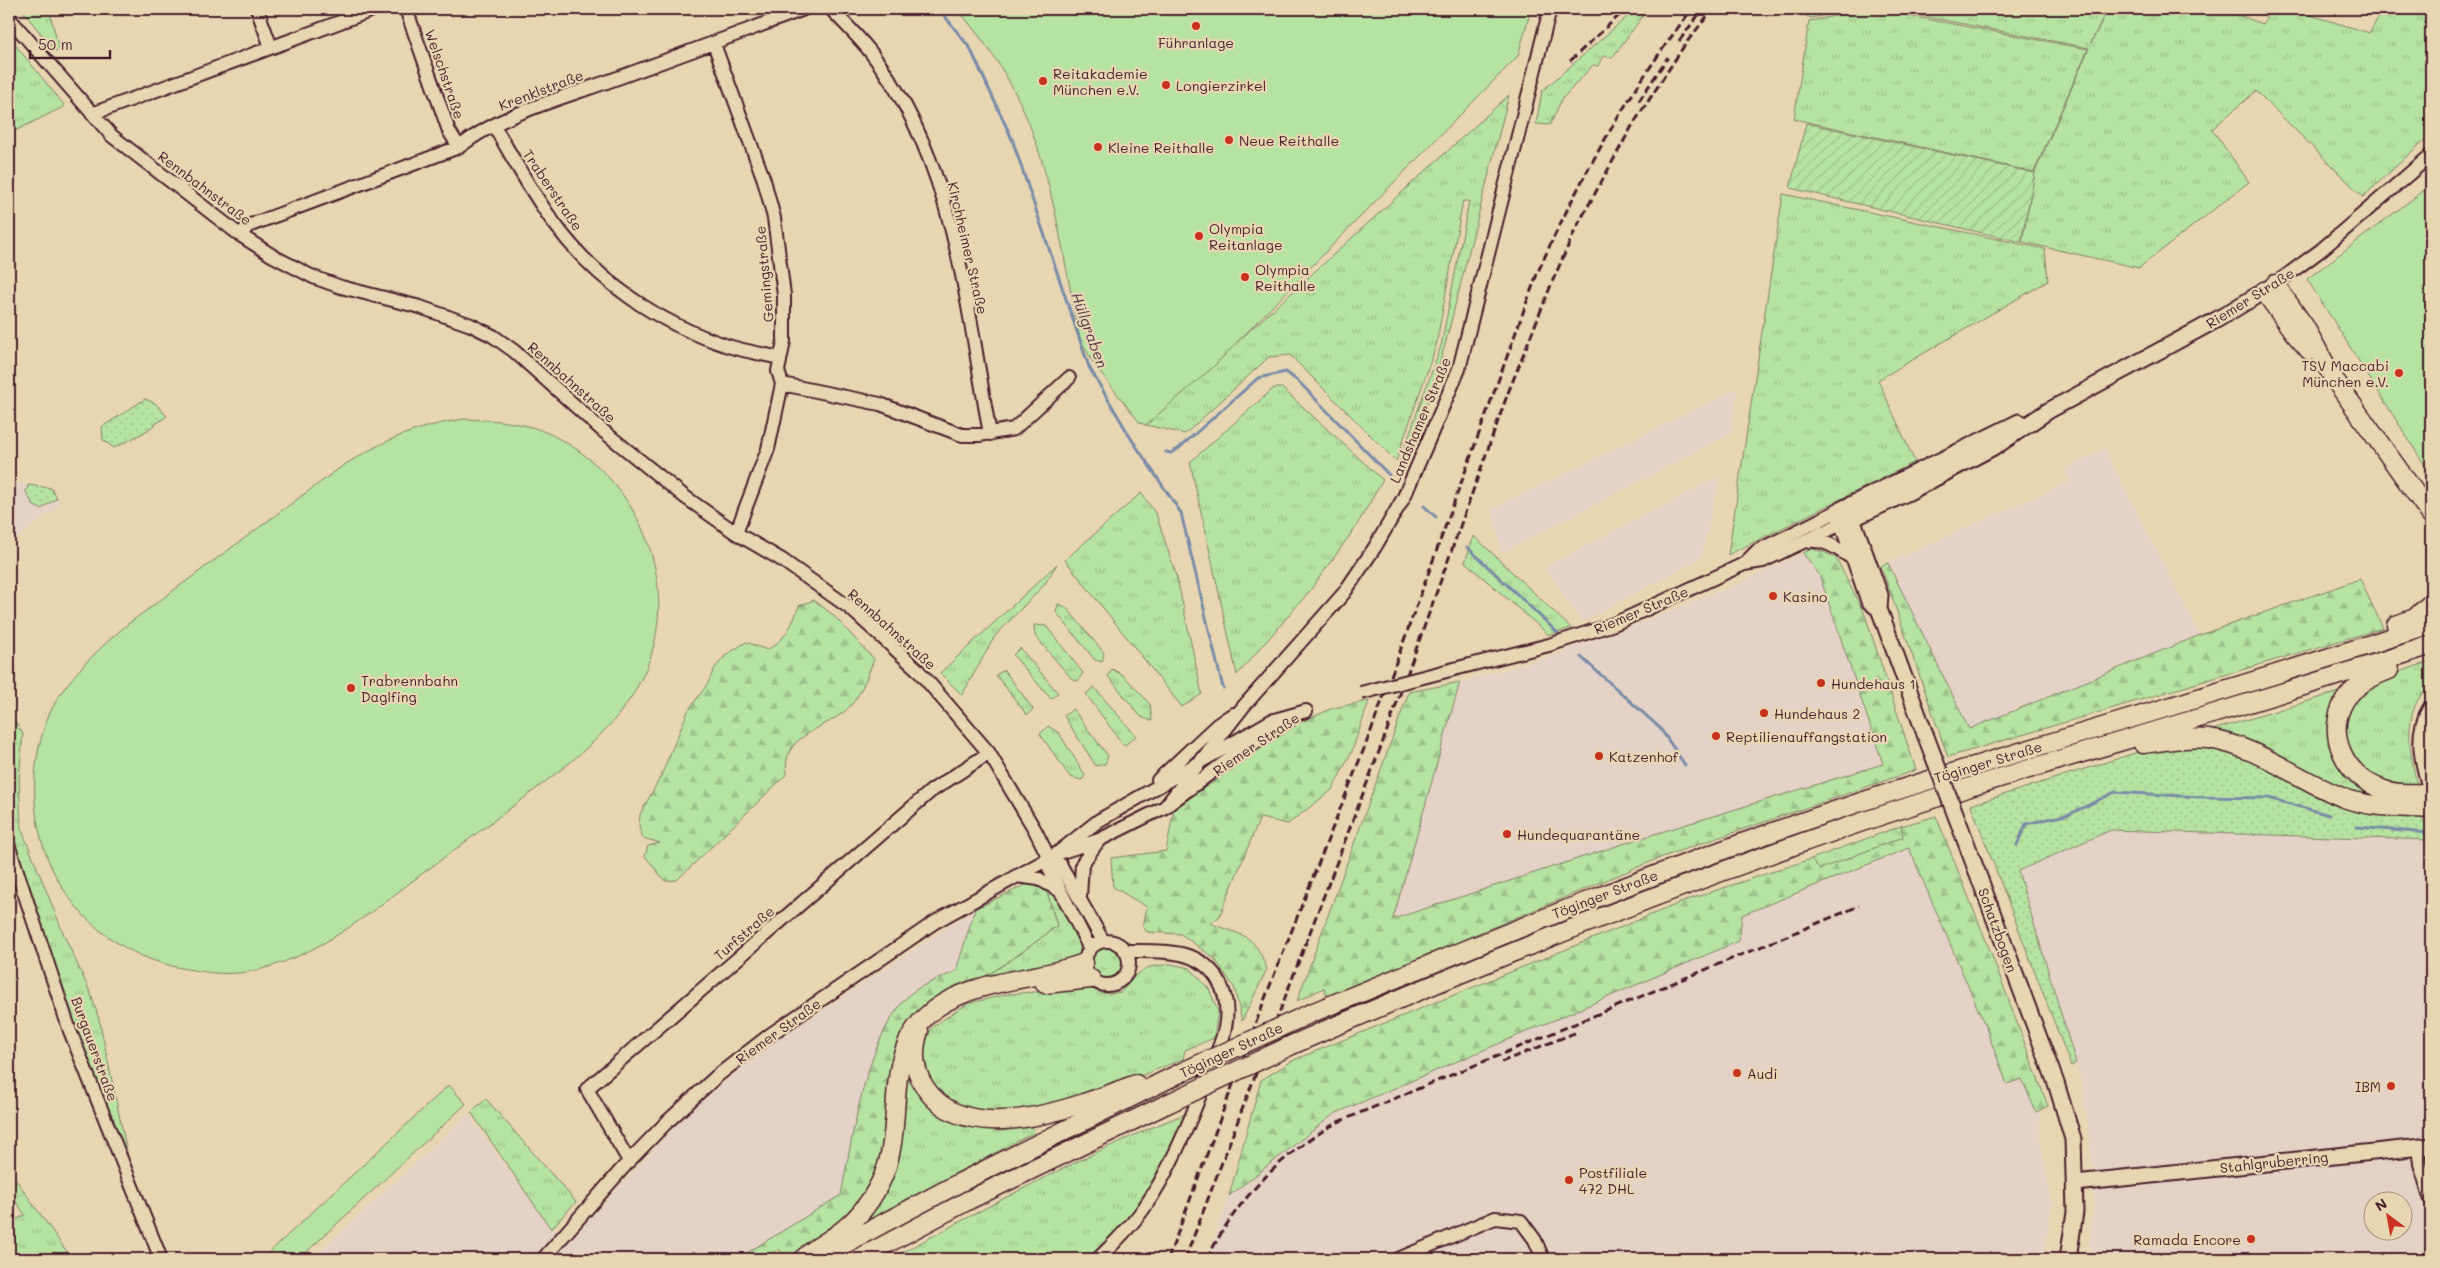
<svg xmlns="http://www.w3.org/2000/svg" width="2440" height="1268" font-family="Mali,sans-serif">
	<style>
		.built { fill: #e5d2c7; fill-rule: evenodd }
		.grass { fill: url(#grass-tufts); stroke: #808166 }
		.forest { fill: url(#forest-firs); stroke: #808166 }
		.park { fill: url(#park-dots); stroke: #808166 }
		.garden { fill: url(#garden-furrows); stroke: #808166 }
		.pitch { fill: #b6e3a1; stroke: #808166 }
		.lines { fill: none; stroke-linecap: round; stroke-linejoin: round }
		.stream { stroke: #798ba7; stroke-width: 3 }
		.minor-casing { stroke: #4a1f2b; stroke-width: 16 }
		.major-casing { stroke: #4a1f2b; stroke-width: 19 }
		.highway-casing { stroke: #4a1f2b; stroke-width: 21 }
		.minor { stroke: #e8d6b3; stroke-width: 12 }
		.major { stroke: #e8d6b3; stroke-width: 15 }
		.highway { stroke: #e8d6b3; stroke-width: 18 }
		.rail { stroke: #4a1f2b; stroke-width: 3; stroke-dasharray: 8 4; stroke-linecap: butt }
		.minor-bridge-casing { stroke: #4a1f2b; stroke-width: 16; stroke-linecap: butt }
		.major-bridge-casing { stroke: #4a1f2b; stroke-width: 19; stroke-linecap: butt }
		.highway-bridge-casing { stroke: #4a1f2b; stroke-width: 21; stroke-linecap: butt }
		.minor-bridge { stroke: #e8d6b3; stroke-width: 12 }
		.major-bridge { stroke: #e8d6b3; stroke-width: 15 }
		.highway-bridge { stroke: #e8d6b3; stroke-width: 18 }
		.poi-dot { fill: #c8321e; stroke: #e8d6b3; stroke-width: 2 }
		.labels { text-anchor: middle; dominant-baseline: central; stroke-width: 4.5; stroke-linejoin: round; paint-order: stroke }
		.poi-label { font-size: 14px; fill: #4a1f2b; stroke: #e8d6b3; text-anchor: start }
		.street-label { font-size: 14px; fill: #4a1f2b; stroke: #e8d6b3 }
		.water-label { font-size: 15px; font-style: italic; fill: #563a4a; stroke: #e8d6b3 }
	</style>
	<defs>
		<pattern id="grass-tufts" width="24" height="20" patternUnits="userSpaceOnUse" patternTransform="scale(1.25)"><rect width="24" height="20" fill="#b6e3a1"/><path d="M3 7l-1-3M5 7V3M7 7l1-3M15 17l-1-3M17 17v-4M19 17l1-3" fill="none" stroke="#9ec28b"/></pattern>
		<pattern id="forest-firs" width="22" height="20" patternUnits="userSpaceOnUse" patternTransform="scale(1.25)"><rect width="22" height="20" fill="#b6e3a1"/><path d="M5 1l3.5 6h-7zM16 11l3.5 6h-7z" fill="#9ec28b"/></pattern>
		<pattern id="park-dots" width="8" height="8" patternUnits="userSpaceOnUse" patternTransform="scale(1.25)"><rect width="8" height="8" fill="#b6e3a1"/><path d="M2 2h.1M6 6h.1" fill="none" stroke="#9ec28b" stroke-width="1.8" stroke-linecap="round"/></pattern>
		<pattern id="garden-furrows" width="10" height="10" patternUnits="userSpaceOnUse" patternTransform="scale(1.25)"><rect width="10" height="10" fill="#b6e3a1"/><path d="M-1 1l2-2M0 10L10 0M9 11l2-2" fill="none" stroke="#9ec28b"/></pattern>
	</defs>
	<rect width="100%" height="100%" fill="#e8d6b3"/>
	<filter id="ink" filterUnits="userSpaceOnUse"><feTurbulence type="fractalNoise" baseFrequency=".02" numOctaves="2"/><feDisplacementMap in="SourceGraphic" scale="10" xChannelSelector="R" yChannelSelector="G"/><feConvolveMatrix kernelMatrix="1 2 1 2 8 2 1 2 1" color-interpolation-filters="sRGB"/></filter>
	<g filter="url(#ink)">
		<!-- built -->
		<path class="built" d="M1738,388L1730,434L1502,553L1492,509Z
			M2104,448L2200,635L1969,729L1888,563L2071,481L2065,470Z
			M1720,476L1701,558L1582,622L1545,567Z
			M9,482L51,488L61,504L9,544Z
			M1803,553L1819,574L1883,764L1635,840L1392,919L1460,682L1564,653L1565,649L1620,631L1733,586Z
			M2111,830L2431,840V1259H2088L2094,1202L2093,1166L2083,1087L2018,871ZM2372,1200H2402V1230H2372Z
			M1912,847L2040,1113V1139L2052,1208L2042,1259H1207L1229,1196L1334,1114L1739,941L1742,915Z
			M975,909L956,971L909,994L866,1077L841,1195L737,1259H312L468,1114L551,1229H580L694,1106L773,1043Z"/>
		<!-- grass -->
		<path class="grass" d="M21,9H49L59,49L55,51Z
			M1636,9H1648L1612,58L1603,56L1598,66L1593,65L1562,99L1550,125L1536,124L1542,91Z
			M1797,9H1860L1811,18L1795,11Z
			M1872,9L2088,49L2034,172L1794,119L1809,21Z
			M1885,9H2107L2091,43L2108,9H2221L2263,24L2270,9H2290L2370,33L2382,9H2431V134L2363,197L2256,91L2212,129L2249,182L2139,268L2022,242L2035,172L2089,48Z
			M9,37L65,106L9,134Z
			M1509,95L1445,345L1429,399L1402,465L1399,463L1441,346L1469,201H1463L1436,346L1396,461L1290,355L1269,357L1185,434L1146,425Z
			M1783,194L2045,249L2048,281L1878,380L1915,462L1728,555Z
			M1274,388H1282L1383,480L1355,528L1309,592L1237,675L1190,462Z
			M1141,493L1156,514L1177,578L1202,694L1182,707L1065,560Z
			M1474,536L1571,628L1549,635L1465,562Z
			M1057,564L1044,585L995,636L962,695L940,673Z
			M1058,604L1066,607L1104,653L1102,662L1095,660L1056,612Z
			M1034,625L1046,626L1083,673L1078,681L1072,679L1035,636Z
			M1020,648L1058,693L1051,699L1013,655Z
			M2431,661V685C2400,710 2410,752 2417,785L2401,788L2362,773L2343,741L2345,723L2349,705L2379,679Z
			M1112,669L1123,675L1150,704L1152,721L1141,717L1108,676Z
			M1004,670L1033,709L1027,715L996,675Z
			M1094,687L1136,736L1124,746L1086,694Z
			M2345,690L2338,759L2414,802L2354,794L2203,733Z
			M1073,709L1108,756L1105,764L1096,766L1064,716Z
			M9,713L23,734L19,779L21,828L64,935L91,994L100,1023L131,1171L80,1040L9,828Z
			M1048,726L1059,733L1085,775L1082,780L1070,777L1040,734Z
			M1901,826L1904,837L1820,870L1811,859Z
			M1046,889L1054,891C1062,905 1089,944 1077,959C1075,961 1070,963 1067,965L988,975L1057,926Z
			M1090 964a16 16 0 1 1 32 0a16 16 0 1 1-32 0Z
			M1170,964L1190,968L1209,989L1218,1011L1214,1038L1185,1050L1183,1059L1108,1089L1019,1115L955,1108L932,1090L923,1068L924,1046L932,1027L967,1004L1008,994L1087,988L1109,994L1121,992L1136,975L1149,967Z
			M907,1054L917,1087L933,1109L963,1126L1002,1131L1029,1125L1035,1132L865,1221L882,1197Z
			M486,1099L576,1202L551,1229L471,1112Z
			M1185,1114L1157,1176L1125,1227L1089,1259H890C986,1208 1083,1154 1185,1114Z
			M9,1170L72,1259H9V1223L25,1215L9,1191Z"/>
		<!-- forest -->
		<path class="forest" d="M1812,549L1824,552L1836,558L1865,615L1916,770L1662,857L1327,996L1324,988L1297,1001L1409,692L1460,682L1393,919L1635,840L1883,764L1819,574L1803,553Z
			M1888,563L1969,729L2200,635L2360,579L2383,628L1948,757L1881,566Z
			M814,600L833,615L874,659C867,677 860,699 844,712C820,731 781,736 787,774L677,880L665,881L645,856L648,846L660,843L643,838L639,828L640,814L661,776L688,711L708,683L714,669L726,655L746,642L767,650C785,640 792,626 799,606Z
			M1369,701L1352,751L1332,790L1288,824L1260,818L1219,917L1210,923C1243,937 1253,931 1267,969L1242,1021L1234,987L1214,958L1181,934L1147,932L1143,927L1147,907L1113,887L1111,858L1166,851L1174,809L1295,725L1333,708Z
			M1936,816L1991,953L2048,1106L2036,1112L2022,1079L2007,1084L1986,1028L1909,848L1742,915L1739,941L1334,1114L1229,1196L1261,1080L1294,1060L1690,899L1811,859L1820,869L1903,837L1901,826Z
			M1027,884L1046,889L1057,926C1035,942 1012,961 987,975C948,996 923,995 900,1040L884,1160L876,1185L834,1230L789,1259H786L779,1249L762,1259H737L841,1195C853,1136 865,1039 909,995C918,986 944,977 956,971L975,909Z"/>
		<!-- park -->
		<path class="park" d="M145,399L155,403L167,416L143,433L114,448L103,440L102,427Z
			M28,485L51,488L57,498L41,509L34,506L26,492Z
			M2157,746H2200L2237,755L2416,814L2429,825L2431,840L2111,830L2018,871L2076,1063L2071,1066L1971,805Z"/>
		<!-- garden -->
		<path class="garden" d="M1806,123L2035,173L2021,242L1790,188Z"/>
		<!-- pitch -->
		<path class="pitch" d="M957,9H1531L1518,56L1211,369L1146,425L1140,423L1094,364L1080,339C1065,268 1055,188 1028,121C1012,80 986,42 957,9Z
			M2431,185V475L2307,279Z
			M464,419C491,420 518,421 543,431C637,470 688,586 641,680C624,714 597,740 567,765C522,800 476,834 430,868C374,909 317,960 247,972C228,975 210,973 193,970C74,954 9,840 44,728C57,686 95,652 128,624L341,467C384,440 414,427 464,419Z
			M449,1085L466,1104L299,1259H262Z"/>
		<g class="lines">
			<!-- stream -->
			<path class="stream" d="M939,9L970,48L1012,139L1089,367L1132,440L1181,513L1223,688
				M1166,452L1171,453L1178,449L1258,378L1286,372L1299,382L1389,475
				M1424,506L1436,517
				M1467,547L1558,633
				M1581,657L1660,728L1685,765
				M2357,827L2428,833
				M2017,845L2026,824L2070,814L2115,792L2200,797L2269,798L2329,815"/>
			<!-- minor casing -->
			<g class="minor-casing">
				<path id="minor" d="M257,9L271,47
					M406,9L449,131L459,147
					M831,9C845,24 860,38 872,54C955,162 966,304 990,434
					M9,18L112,136L240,235L273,256L313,277L341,287L420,307L471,325L493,336L514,351L602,430L685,497L736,533L782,560L850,608L917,669L989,753L1035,830L1049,858V868L1090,949
					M714,44L764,180L774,218L784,295V341L778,371L782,384L768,449L736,533
					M92,114L375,9
					M494,126C513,158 531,192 554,223C597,282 658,323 728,346C744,351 762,354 780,358
					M240,235L248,226L459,147C503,113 560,99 612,80C676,57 740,33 804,9
					M2275,284L2321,250L2431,155
					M782,384L880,404L962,435H979L1014,429L1069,378
					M1808,541C1826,539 1838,549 1853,559
					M1744,564L1757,551L1838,511
					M1462,667L1549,645L1614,624L1744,564L1763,561L1841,524
					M1158,780L1217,725L1233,714
					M1165,807L1243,707L1344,593L1375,547L1404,497L1459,369L1550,9
					M9,847L70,1031L161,1259
					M1062,852L1099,840L1165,807L1232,757L1290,720
					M1049,858L1060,864L1103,941
					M1016,876L1039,879L1059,890
					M1080,897L1082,864L1099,840
					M1085 963a22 22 0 1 1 44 0a22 22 0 1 1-44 0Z
					M2418,1147L2420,1164L2431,1200
					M629,1161L587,1089L931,791L989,753
					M543,1259L629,1161L666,1123L717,1076L771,1034L935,922L1055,855L1098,821L1271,721L1306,711
					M1098,1259C1114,1243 1131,1227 1144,1208C1171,1170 1193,1115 1209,1071C1215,1057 1222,1043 1225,1028C1228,1012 1227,995 1218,980C1199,947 1158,951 1125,951
					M1398,1259L1495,1218L1521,1221L1535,1240L1543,1259"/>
			</g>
			<!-- major casing -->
			<g class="major-casing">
				<path id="major" d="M1849,510L1880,595L1879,609L1925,734
					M1841,524L1909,492L1999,444L2048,411L2218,319L2274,285
					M1879,609L1869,601L1838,511L2019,422
					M2431,708C2415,734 2423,763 2431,790
					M1961,829L2056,1083L2073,1139L2075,1212L2068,1259
					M2075,1183L2431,1146"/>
			</g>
			<!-- highway casing -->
			<g class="highway-casing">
				<path id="highway" d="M2275,284L2305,327L2332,376L2431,515
					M2264,291L2294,333L2310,351
					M2396,625L2415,618L2431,603
					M2389,670C2373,676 2355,685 2345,700C2324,735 2346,777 2382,789C2397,795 2415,793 2431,793
					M2143,744C2164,741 2187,737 2208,739C2258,746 2298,780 2344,798C2371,808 2403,807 2431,809
					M1045,984L1091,979
					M1309,1014C1489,940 1670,865 1855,804C2046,741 2241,689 2431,624
					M919,1031C912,1052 914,1072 926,1089C969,1151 1081,1105 1136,1084
					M1294,1044C1457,973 1622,907 1790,847C2001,771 2219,717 2431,645
					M822,1256L959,1183L1180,1073
					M803,1259C812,1249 825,1243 836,1235C855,1222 870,1203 880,1183C910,1125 875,1048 939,1006C982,978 1037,981 1084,963
					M858,1259L969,1200L1167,1104"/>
			</g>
			<!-- minor -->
			<use href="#minor" class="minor"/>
			<!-- major -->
			<use href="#major" class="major"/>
			<!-- highway -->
			<use href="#highway" class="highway"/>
			<!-- rail -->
			<path class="rail" d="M1679,41L1703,9
				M1570,61L1626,9
				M1639,101L1668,57
				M1501,1062L1575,1033
				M1168,1259L1267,993L1371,731L1537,274C1579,179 1629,91 1692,9
				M1185,1259L1385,736L1508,393L1553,280L1576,228L1632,126L1686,43L1713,9
				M1207,1259C1236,1200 1281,1154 1338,1122L1859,906"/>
			<!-- minor-bridge casing -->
			<g class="minor-bridge-casing">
				<path id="minor-bridge" d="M1361,693L1462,667"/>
			</g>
			<!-- major-bridge casing -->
			<g class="major-bridge-casing">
				<path id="major-bridge" d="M1925,734L1961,829"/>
			</g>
			<!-- highway-bridge casing -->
			<g class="highway-bridge-casing">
				<path id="highway-bridge" d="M1180,1073L1309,1014
					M1167,1104L1294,1044"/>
			</g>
			<!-- minor-bridge -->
			<use href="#minor-bridge" class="minor-bridge"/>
			<!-- major-bridge -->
			<use href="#major-bridge" class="major-bridge"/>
			<!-- highway-bridge -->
			<use href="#highway-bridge" class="highway-bridge"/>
		</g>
	</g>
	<!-- markers -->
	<g class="poi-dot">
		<circle cx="1196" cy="26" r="5"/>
		<circle cx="1043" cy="81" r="5"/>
		<circle cx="1166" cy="85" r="5"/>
		<circle cx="1229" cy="140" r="5"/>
		<circle cx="1098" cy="147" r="5"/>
		<circle cx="1199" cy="236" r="5"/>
		<circle cx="1245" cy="277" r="5"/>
		<circle cx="2399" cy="373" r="5"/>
		<circle cx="1773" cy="596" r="5"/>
		<circle cx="1821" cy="683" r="5"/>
		<circle cx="351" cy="688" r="5"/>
		<circle cx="1764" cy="713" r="5"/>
		<circle cx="1716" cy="736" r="5"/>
		<circle cx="1599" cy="756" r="5"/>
		<circle cx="1507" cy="834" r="5"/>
		<circle cx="1737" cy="1073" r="5"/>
		<circle cx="2391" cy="1086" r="5"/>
		<circle cx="1569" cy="1180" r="5"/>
		<circle cx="2251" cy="1239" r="5"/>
	</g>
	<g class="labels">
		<!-- poi labels -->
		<g class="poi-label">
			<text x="1196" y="42" text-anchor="middle">Führanlage</text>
			<text x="1053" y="73">Reitakademie<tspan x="1053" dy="16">München e.V.</tspan></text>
			<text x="1176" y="85">Longierzirkel</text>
			<text x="1239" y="140">Neue Reithalle</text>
			<text x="1108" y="147">Kleine Reithalle</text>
			<text x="1209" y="228">Olympia<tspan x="1209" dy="16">Reitanlage</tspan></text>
			<text x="1255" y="269">Olympia<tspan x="1255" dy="16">Reithalle</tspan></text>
			<text x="2389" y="365" text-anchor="end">TSV Maccabi<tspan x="2389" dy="16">München e.V.</tspan></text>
			<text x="1783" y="596">Kasino</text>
			<text x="361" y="680">Trabrennbahn<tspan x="361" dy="16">Daglfing</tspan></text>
			<text x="1831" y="683">Hundehaus 1</text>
			<text x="1774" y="713">Hundehaus 2</text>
			<text x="1726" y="736">Reptilienauffangstation</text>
			<text x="1609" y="756">Katzenhof</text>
			<text x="1517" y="834">Hundequarantäne</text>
			<text x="1747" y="1073">Audi</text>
			<text x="2381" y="1086" text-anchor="end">IBM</text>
			<text x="1579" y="1172">Postfiliale<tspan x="1579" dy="16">472 DHL</tspan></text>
			<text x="2241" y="1239" text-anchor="end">Ramada Encore</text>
		</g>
		<!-- street labels -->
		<g class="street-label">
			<text transform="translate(445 74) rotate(71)">Welschstraße</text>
			<text transform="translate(541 90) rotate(-21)">Krenklstraße</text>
			<text transform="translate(205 188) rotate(37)">Rennbahnstraße</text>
			<text transform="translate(553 190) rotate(56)">Traberstraße</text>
			<text transform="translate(968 248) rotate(77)">Kirchheimer Straße</text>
			<text transform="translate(764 274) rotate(-95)">Gemingstraße</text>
			<text transform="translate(2250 298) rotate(-32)">Riemer Straße</text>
			<text transform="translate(572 382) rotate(42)">Rennbahnstraße</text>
			<text transform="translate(1420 420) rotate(-67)">Landshamer Straße</text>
			<text transform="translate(1641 610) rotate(-23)">Riemer Straße</text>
			<text transform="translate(892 629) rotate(42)">Rennbahnstraße</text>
			<text transform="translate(1256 744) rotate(-34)">Riemer Straße</text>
			<text transform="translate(1988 762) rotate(-17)">Töginger Straße</text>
			<text transform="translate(1605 894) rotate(-21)">Töginger Straße</text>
			<text transform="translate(1998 930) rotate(70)">Schatzbogen</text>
			<text transform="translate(744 933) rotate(-41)">Turfstraße</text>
			<text transform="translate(778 1031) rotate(-36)">Riemer Straße</text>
			<text transform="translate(95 1049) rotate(70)">Burgauerstraße</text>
			<text transform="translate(1231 1050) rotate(-25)">Töginger Straße</text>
			<text transform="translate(2274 1162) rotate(-6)">Stahlgruberring</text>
		</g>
		<!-- water labels -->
		<g class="water-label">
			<text transform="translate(1090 330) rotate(70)">Hüllgraben</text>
		</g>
	</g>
	<!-- margin -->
	<rect width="2440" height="1268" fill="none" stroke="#e8d6b3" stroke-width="30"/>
	<rect x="15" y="15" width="2410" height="1238" fill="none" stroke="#4a1f2b" stroke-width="2" filter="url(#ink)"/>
	<!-- north arrow -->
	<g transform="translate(2388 1216) rotate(328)"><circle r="24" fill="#e8d6b3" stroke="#a98d7d"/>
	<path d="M0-4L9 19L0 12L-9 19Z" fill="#c8321e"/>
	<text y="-8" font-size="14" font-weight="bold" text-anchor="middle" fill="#4a1f2b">N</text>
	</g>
	<!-- scale -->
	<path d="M30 50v8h80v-8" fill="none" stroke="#4a1f2b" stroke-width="2.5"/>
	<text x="38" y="50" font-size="15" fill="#4a1f2b" stroke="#e8d6b3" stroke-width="4" paint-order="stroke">50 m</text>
</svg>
